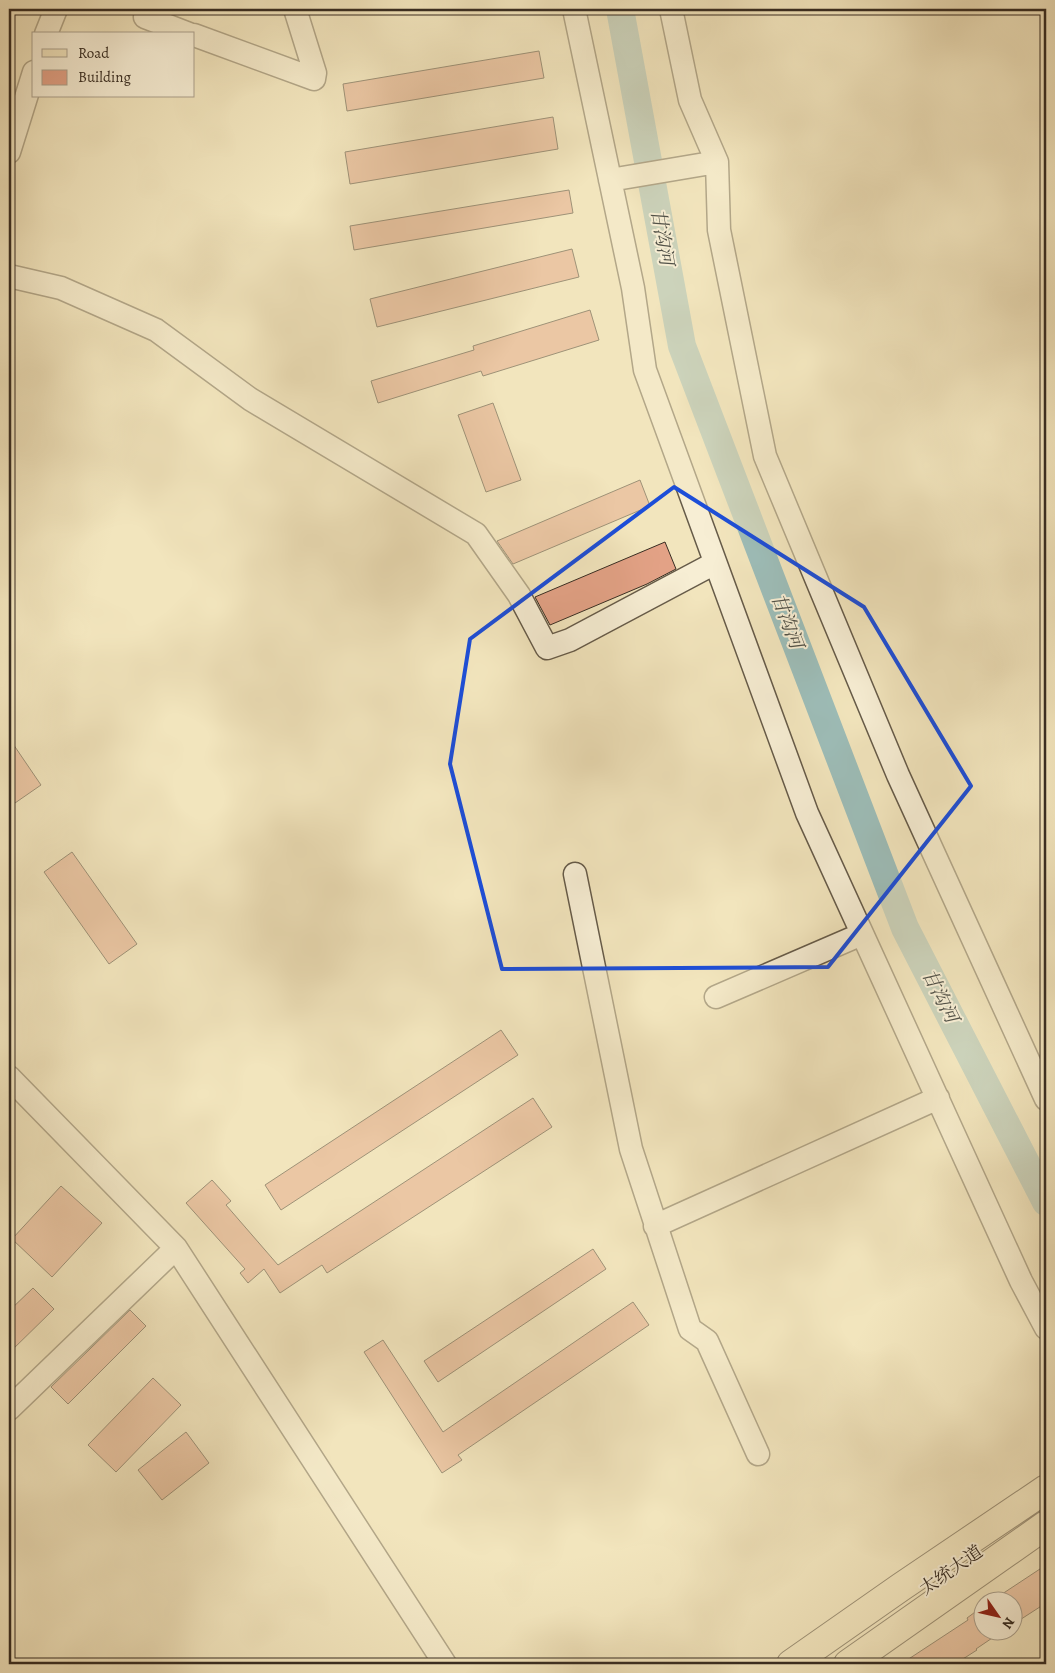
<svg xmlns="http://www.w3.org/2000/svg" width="1055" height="1673" font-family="Alegreya,'Noto Serif SC',serif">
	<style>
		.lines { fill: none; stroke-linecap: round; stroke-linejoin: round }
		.river { stroke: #9dbdb8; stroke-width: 28 }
		.building { fill: #e3a286; stroke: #382d22 }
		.minor-casing { stroke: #665b49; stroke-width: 25 }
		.major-casing { stroke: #382d22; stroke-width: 30 }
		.minor { stroke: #f7eed4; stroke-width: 22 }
		.major { stroke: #f2e5bd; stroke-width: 28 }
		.marked { fill: none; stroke: #1d4ed8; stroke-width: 4; stroke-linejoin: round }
		.labels { text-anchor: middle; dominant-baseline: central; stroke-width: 4; stroke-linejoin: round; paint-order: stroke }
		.street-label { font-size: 18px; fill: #382d22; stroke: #f7eed4 }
		.water-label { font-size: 19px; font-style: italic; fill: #515148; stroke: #f7eed4 }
	</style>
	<rect width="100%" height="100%" fill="#f2e5bd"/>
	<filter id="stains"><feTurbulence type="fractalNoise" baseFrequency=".004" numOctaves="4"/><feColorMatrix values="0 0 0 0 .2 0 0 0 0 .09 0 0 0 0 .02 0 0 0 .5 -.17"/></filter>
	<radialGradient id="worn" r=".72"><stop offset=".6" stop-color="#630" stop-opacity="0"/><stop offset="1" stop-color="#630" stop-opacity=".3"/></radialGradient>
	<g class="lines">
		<!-- river -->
		<path class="river" d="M620,9L682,346L905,928L1046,1202"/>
	</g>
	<!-- building -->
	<path class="building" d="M539,51L544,78L347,111L343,84Z
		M553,117L558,149L350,184L345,152Z
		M569,190L573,213L354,250L350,226Z
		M572,249L579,277L377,327L370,299Z
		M590,310L599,340L483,376L481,371L378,403L371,381L474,350L473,346Z
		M493,403L521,480L486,492L458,415Z
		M640,480L650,506L513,564L497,541Z
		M665,542L676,569L647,584L550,625L535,597Z
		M9,738L41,785L15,803L9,794Z
		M72,852L137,944L109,964L44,872Z
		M501,1030L518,1055L281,1210L265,1185Z
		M533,1098L552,1127L327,1273L322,1265L280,1293L264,1269L248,1283L240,1273L245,1269L186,1203L212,1180L231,1201L226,1205L278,1265Z
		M61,1186L102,1223L52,1277L12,1239Z
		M593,1249L606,1269L438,1382L424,1361Z
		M33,1288L54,1309L9,1353V1311Z
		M633,1302L649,1325L458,1455L462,1460L442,1473L364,1352L383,1340L443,1432Z
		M130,1310L146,1326L68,1404L51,1387Z
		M153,1378L181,1405L116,1472L88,1445Z
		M186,1432L209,1463L162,1500L138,1470Z
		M1046,1565V1603L1012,1625V1600H993Z
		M982,1607V1630H1004L976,1649L977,1650L955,1664H901L968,1620L967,1618Z"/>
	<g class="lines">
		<!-- minor casing -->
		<g class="minor-casing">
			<path id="minor" d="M574,9L633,288L645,370L807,813L1021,1281L1046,1328
				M671,9L690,100L717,162L719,230L765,456L898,775L1046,1099
				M145,17L189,34
				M46,34L56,9
				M194,35L314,79L315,73L295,9
				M9,152L34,72
				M610,180L717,162
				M9,276L61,288L156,330L250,399L476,534L519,595L547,648L570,640L715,563
				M575,874L631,1149L690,1329L707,1341L758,1454
				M716,997L862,934
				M9,1077L176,1248L445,1664
				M655,1226L938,1098
				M9,1409L176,1248"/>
		</g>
		<!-- major casing -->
		<g class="major-casing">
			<path id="major" d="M791,1664L901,1587L1046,1489
				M848,1664L1046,1525"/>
		</g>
		<!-- minor -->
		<use href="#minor" class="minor"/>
		<!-- major -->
		<use href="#major" class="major"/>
	</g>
	<!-- marked area -->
	<path d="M0 0H1055V1673H0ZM674,487L864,607L971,786L828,967L502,969L450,764L470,639Z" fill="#f2e5bd" fill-opacity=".55" fill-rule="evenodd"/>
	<path class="marked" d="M674,487L864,607L971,786L828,967L502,969L450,764L470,639Z"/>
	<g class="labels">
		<!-- street labels -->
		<g class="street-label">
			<text transform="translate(951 1570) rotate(-35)">太统大道</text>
		</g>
		<!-- water labels -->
		<g class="water-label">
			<text transform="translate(662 237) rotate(80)">甘沟河</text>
			<text transform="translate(787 621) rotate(69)">甘沟河</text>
			<text transform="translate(940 996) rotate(63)">甘沟河</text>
		</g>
	</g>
	<!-- margin -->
	<rect width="1055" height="1673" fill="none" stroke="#f2e5bd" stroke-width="30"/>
	<rect x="10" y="10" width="1035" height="1653" fill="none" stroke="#382d22" stroke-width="2.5"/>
	<rect x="15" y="15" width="1025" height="1643" fill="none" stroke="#382d22"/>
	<!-- legend -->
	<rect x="32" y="32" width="162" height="65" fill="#f7eed4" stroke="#aba18d"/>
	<rect x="42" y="49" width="25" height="8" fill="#f2e5bd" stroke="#aba18d"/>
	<text x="78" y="58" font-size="15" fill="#382d22">Road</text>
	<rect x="42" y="70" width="25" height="15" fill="#e3a286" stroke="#aba18d"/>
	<text x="78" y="82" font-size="15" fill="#382d22">Building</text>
	<!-- north arrow -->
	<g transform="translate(998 1616) rotate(124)"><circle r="24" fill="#f7eed4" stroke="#aba18d"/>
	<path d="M0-4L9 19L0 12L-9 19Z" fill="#8f2418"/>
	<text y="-8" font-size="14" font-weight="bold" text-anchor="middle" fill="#382d22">N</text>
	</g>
	<rect width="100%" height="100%" filter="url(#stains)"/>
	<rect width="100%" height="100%" fill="url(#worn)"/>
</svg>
